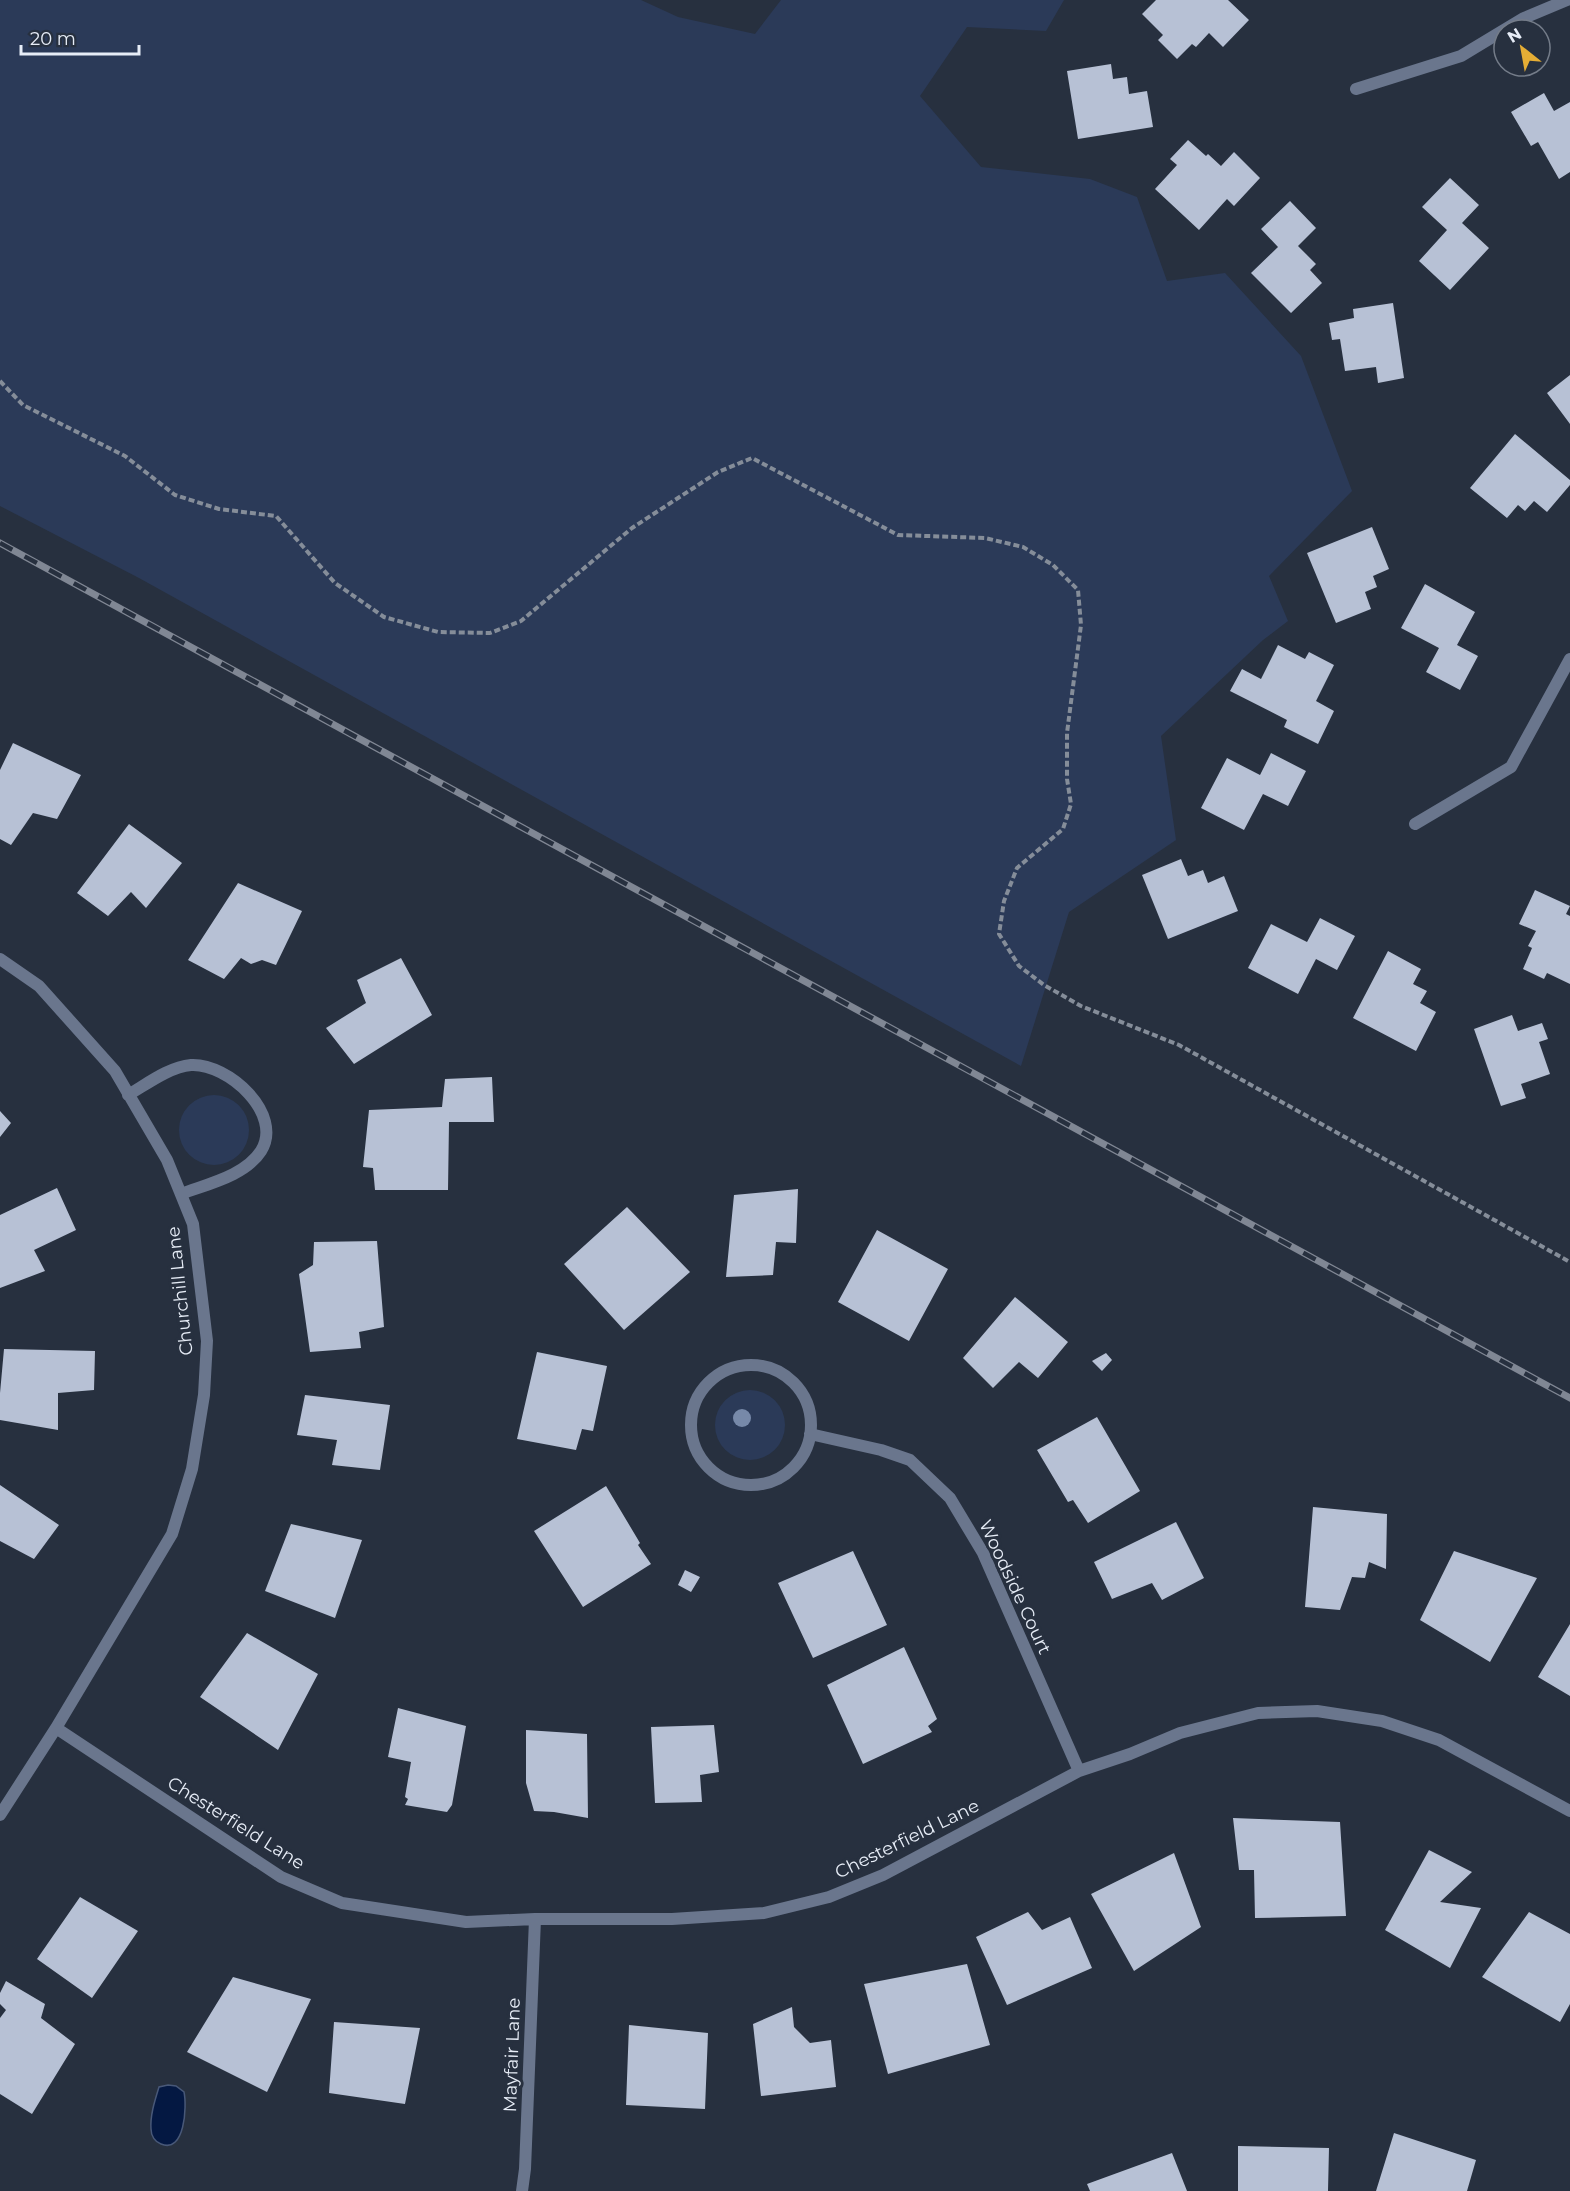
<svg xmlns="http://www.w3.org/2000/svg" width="1570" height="2191" font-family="Montserrat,sans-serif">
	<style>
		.green { fill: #2b3a58 }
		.water { fill: #041842; stroke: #485878; stroke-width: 1.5 }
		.building { fill: #b7c1d5 }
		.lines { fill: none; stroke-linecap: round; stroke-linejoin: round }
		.path { stroke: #858d99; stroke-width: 4; stroke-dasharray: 6 3; stroke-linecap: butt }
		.street { stroke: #6a768d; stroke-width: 12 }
		.rail-casing { stroke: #808794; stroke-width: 7 }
		.rail { stroke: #27303f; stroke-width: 4.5; stroke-dasharray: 14; stroke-linecap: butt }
		.tree { fill: #7789a9 }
		.labels { text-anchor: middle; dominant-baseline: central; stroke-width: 6; stroke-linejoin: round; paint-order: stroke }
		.street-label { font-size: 18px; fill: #e7edf7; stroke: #27303f }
	</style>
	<rect width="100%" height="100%" fill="#27303f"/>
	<!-- green -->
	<path class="green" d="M0,0H641L678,17L755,34L781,0H1064L1046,31L967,27L920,96L981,167L1090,179L1137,197L1167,281L1225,273L1301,356L1352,491L1269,576L1288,621L1263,640L1161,736L1176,840L1069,912L1021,1066L139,578L0,506Z
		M179 1130a35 35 0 1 1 70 0a35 35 0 1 1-70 0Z
		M715 1425a35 35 0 1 1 70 0a35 35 0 1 1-70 0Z"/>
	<!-- water -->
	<path class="water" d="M168,2085L176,2086L184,2092C187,2106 185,2154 161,2144C155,2142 151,2136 151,2129C150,2115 155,2100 159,2087Z"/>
	<!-- building -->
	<path class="building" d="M1156,0H1228L1249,20L1223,47L1209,33L1196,47L1192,44L1177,59L1158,40L1163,35L1142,14Z
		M1111,64L1113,79L1127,77L1129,94L1147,91L1153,127L1078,139L1067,71Z
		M1544,93L1554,111L1570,102V172L1559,179L1538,142L1531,146L1511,112Z
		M1188,140L1206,156L1208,154L1221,166L1234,152L1260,178L1234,206L1227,199L1199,230L1155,189L1177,165L1170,159Z
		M1450,178L1479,205L1462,223L1489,248L1450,290L1419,261L1447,230L1422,207Z
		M1290,201L1316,228L1298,246L1316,264L1310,270L1322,283L1291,313L1251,273L1278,247L1261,229Z
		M1393,303L1404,378L1378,383L1376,367L1345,371L1340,339L1332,340L1329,323L1354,318L1353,309Z
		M1570,375V424L1547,393Z
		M1515,434L1570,480V485L1547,512L1534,501L1525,511L1518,505L1507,518L1470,488Z
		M1372,527L1389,569L1373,576L1377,587L1365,592L1371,609L1336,623L1307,553Z
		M1425,584L1475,612L1457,645L1478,656L1460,690L1426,672L1439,648L1401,628Z
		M1278,645L1305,659L1309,652L1334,665L1316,701L1334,711L1318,744L1284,727L1287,720L1230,691L1242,669L1261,679Z
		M13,743L81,775L57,819L33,813L11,845L0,839V770Z
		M1271,753L1306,771L1288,806L1263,794L1244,830L1201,808L1227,758L1260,775Z
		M129,824L182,863L146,908L131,892L108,916L77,893Z
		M1181,859L1188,876L1203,870L1208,883L1224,876L1238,911L1168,939L1142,875Z
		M238,883L302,911L276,965L262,960L251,964L241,958L224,979L188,960Z
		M1535,890L1570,906L1566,914L1570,916V984L1547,973L1544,979L1523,969L1532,948L1528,946L1536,931L1519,924Z
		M1320,918L1355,936L1337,970L1316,959L1298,994L1248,968L1271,924L1307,942Z
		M1388,951L1421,969L1413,984L1427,991L1420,1003L1436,1012L1416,1051L1353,1018Z
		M401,958L432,1015L354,1064L326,1028L366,1003L357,980Z
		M1512,1015L1518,1031L1542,1023L1548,1039L1539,1042L1550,1074L1521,1084L1526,1098L1501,1106L1474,1029Z
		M492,1077L494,1122H449L448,1190H375L373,1168L363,1167L369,1110L442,1107L445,1079Z
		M0,1111L11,1123L0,1137Z
		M57,1188L76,1230L34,1250L45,1271L0,1288V1215Z
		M798,1189L796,1243L776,1242L773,1275L726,1277L734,1195Z
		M627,1207L690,1272L624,1330L564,1264Z
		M877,1230L948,1269L909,1341L838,1302Z
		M377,1241L384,1327L359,1332L361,1348L310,1352L299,1274L313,1265L314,1242Z
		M1015,1297L1068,1342L1038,1378L1019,1362L993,1388L963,1358Z
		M4,1349L95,1351L94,1390L58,1393V1430L0,1420V1393Z
		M537,1352L607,1366L593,1431L582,1429L576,1450L517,1439Z
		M1106,1353L1112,1360L1102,1371L1092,1361Z
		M305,1395L390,1405L380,1470L332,1465L337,1440L297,1435Z
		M1097,1417L1140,1491L1088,1523L1073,1500L1068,1502L1037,1450Z
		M0,1485L59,1525L34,1559L0,1541Z
		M606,1486L640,1543L638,1545L651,1564L583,1607L534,1531Z
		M1313,1507L1387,1514L1386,1569L1369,1562L1365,1578L1352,1577L1340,1610L1305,1607Z
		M1176,1522L1204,1578L1162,1600L1152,1583L1112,1599L1094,1562Z
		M291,1524L362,1540L335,1618L265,1591Z
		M853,1551L887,1625L813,1658L778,1583Z
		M1454,1551L1537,1578L1490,1662L1420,1620Z
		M685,1570L700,1577L691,1592L678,1585Z
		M1570,1624V1696L1538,1677Z
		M247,1633L318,1674L278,1750L200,1697Z
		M904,1647L937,1719L928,1726L932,1732L863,1764L827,1685Z
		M398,1708L466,1726L452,1805L447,1812L405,1805L408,1799L405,1797L411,1762L388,1757Z
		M714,1725L719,1772L700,1775L702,1802L655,1803L651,1727Z
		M526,1730L587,1734L588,1818L554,1812L534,1811L526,1783Z
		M1233,1818L1340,1822L1346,1916L1255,1918L1254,1870H1239Z
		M1429,1850L1472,1872L1440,1902L1481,1908L1450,1968L1385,1930Z
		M1174,1853L1201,1927L1134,1971L1091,1894Z
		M80,1897L138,1931L92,1998L37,1959Z
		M1028,1912L1042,1930L1070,1917L1092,1968L1007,2005L976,1937Z
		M1529,1912L1570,1934V2004L1560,2022L1482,1977Z
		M967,1964L990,2045L888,2074L864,1984Z
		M233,1977L311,1999L267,2092L187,2052Z
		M6,1981L45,2004L41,2018L75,2044L32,2114L0,2094V2018L6,2010L0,2004V1993Z
		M792,2007L794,2027L810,2043L831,2040L836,2087L761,2096L753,2024Z
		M334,2022L420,2028L405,2104L329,2093Z
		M629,2025L708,2033L705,2109L626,2105Z
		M1394,2133L1476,2160L1467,2191H1376Z
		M1238,2146L1329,2148L1328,2191H1238Z
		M1172,2153L1187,2191H1090L1087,2184Z"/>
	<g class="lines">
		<!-- path -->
		<path class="path" d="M0,381L23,405L125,456L175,495L219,509L276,516L335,583L384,617L438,632L490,633L521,621L632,528L718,472L752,458L898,535L985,538L1023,547L1053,565L1078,590L1081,625L1067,733V779L1071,804L1063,829L1017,868L1004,901L999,934L1019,966L1044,985L1081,1006L1179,1045L1570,1262"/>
		<!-- street -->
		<path class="street" d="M1356,89L1461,56L1524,18L1567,0
			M1415,824L1511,767L1570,659
			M0,959L39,986L115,1071L167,1160L193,1224L207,1341L204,1395L192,1469L172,1534L56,1728L0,1815
			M128,1095C147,1084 169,1067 191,1065C228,1063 284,1114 261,1151C245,1176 207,1184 181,1194
			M691 1425a60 60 0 1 1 120 0a60 60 0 1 1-120 0Z
			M810,1434L881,1450L910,1460L950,1498L983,1553L1079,1771
			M56,1728L281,1877L342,1903L466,1922L535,1919H672L764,1913L829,1897L883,1875L1079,1771L1130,1754L1180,1733L1258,1713L1317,1711L1382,1721L1439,1740L1570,1811
			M522,2191L525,2169L535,1919"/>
		<!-- rail casing -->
		<g class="rail-casing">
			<path id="rail" d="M0,543L1570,1398"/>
		</g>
		<!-- rail -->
		<use href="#rail" class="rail"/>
	</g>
	<!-- trees -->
	<circle class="tree" cx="742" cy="1418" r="9"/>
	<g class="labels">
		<!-- street labels -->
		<g class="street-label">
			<text transform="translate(180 1291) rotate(-96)">Churchill Lane</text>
			<text transform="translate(1015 1587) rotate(65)">Woodside Court</text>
			<text transform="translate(236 1823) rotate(32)">Chesterfield Lane</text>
			<text transform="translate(907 1839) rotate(-26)">Chesterfield Lane</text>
			<text transform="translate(512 2055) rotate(-88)">Mayfair Lane</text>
		</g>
	</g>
	<!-- north arrow -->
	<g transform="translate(1522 48) rotate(329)"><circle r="28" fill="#27303f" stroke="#747c89" stroke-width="1.5"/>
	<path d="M0-4.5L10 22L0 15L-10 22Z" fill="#e5ad35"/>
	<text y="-9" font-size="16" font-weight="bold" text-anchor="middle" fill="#e7edf7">N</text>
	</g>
	<!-- scale -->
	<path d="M21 45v9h118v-9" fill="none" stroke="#e7edf7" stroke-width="3"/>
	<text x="30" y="45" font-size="18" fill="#e7edf7" stroke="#27303f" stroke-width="4.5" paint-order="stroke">20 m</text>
</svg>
